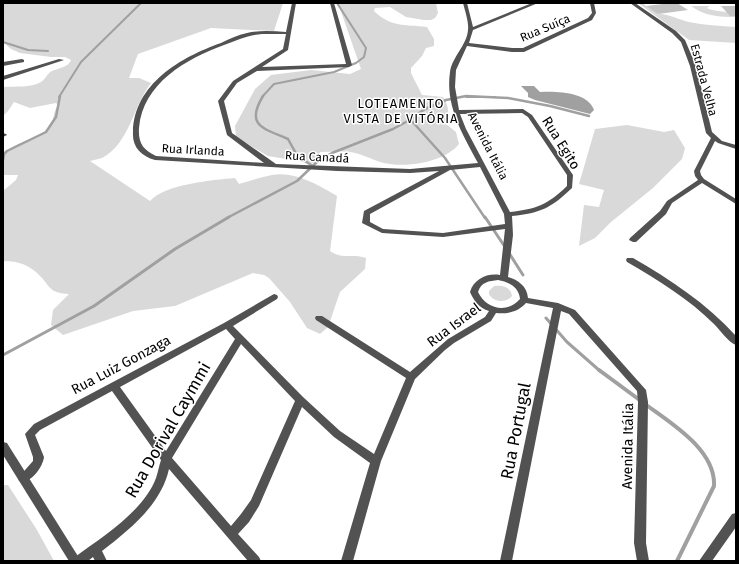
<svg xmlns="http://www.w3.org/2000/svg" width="739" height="564" font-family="'Fira Sans',sans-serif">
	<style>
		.green { fill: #d9d9d9 }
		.water { fill: #a0a0a0 }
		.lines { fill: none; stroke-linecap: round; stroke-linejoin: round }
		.stream-far3 { stroke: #a0a0a0; stroke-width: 2 }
		.stream-far2 { stroke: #a0a0a0; stroke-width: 2.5 }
		.stream-far1 { stroke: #a0a0a0; stroke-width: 3 }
		.stream { stroke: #a0a0a0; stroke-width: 4 }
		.building { fill: #c2c2c2 }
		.minor { fill: #525252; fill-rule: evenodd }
		.tertiary { fill: #525252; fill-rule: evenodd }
		.labels { text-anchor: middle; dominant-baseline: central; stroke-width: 3; stroke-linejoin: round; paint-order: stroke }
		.far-street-label { font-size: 12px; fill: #000; stroke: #fff }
		.far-quarter-label { font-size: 13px; letter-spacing: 1px; fill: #000; stroke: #fff }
		.street-label { font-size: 14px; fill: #000; stroke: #fff }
		.near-street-label { font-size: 17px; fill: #000; stroke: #fff }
	</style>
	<rect width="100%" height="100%" fill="#fff"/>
	<!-- green -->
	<path class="green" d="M3,3H283L274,31L211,28L138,54L129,78H139L151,83C133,106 130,143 102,158C98,159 94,160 90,161L150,201C165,184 213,180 235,178L239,184C250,181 261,177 272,175C295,171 318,185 337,196L330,251C343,260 351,253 366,258L365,269L340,292L328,327L320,334L307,328L290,302L269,278L264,275L253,273L175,306L133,311L63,335L51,325L53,310L69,294C64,294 58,293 54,291C48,287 46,282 41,277C30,265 19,261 3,261V191L16,180L18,175H3V155C16,140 33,142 47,130C56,123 51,112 59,105L56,103L30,108L14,102L8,111L3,116V87C16,86 30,88 41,82C46,79 47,73 52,71C59,68 69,67 71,60L65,57H51L20,53L11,49L3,42Z
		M338,3H436L438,13L435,18L431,20H424L406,17L390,7L375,8L374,11C392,28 404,24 427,27L434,39V46L426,48L422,56L411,68V73L422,95L443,97C446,102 449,108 448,114C448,118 446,119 446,124L456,132L459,144C444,163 403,169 380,162C371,159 362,154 351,152C341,151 330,152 320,152L317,164L268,156L236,137L235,126L255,89L271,75L311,70L350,74L361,69Z
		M638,3H642L659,14C665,13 681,20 689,22C704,25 720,26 736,27V43L689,40Z
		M691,6H710L707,8C717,13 728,9 736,17C720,17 704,16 691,6Z
		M627,125L664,132L674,130L685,148L682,159L653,188L611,222L595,238L579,246L584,205L599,207L604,190L579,184L595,129Z
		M494,286C502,285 511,287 512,296C506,304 493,302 489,294V291Z
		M3,485H8L37,530L54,561H3Z"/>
	<!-- water -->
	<path class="water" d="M521,86H534L540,92C557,91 588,92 594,110L590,114L535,100L528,97V93Z"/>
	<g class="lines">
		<!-- stream-far3 -->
		<path class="stream-far3" d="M3,42L28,50L48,51
			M59,97L81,62L141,3
			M262,97L274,84L334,72L356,63L364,57L366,48L337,3
			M466,97H495"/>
		<!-- stream-far2 -->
		<path class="stream-far2" d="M263,96C244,127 266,129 288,139L298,157L313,166
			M410,119L445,158L485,218
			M3,160L4,154L7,151L46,132L56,117L60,96
			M227,218L297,181L318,161L332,153L393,129L406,122L425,109L446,100L466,96L508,98L550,106L589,116"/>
		<!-- stream-far1 -->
		<path class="stream-far1" d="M485,217L505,247
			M509,253L523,275
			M546,318L567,342L600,371
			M3,355L94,306L175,249L229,217"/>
		<!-- stream -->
		<path class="stream" d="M599,370L641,401
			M645,404C671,423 716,450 714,486L677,561"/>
	</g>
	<!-- building -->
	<path class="building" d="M671,3H677L688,10L658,14L646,6Z
		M721,6H736V16H730Z"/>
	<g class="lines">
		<!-- minor -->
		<path class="minor" d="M292,3H296L288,50L262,67L346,64L330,3H334L352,65L349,67L257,71L237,83L224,101L232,133L276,164L410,169L478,163C463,135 445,106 450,72C452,57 467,45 468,30C469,22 465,11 463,3H467L473,27L532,3H538L473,30L469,43L512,48H523L588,18L592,13L590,3H594L596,13L592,20L524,52H512L467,46L456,70L455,87L459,110L523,109L532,115L573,175L572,188C551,208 541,213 512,216L513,235L508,277C518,280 527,286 528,298L558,303L575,310L646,390L648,402L646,543L649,561H637L634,543L638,402L637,391L569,314L561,311L512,561H500L553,308L526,303C518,312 508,314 496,313L491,321L454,343L445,350L415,379L381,461L353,561H341L370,463L334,437L302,407L259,506L249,522L238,534L259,557L261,561H248L169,469C161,505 129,530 102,551L107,561H95L93,557L88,561H73L75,557C102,537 144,511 156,478C158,472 159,466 161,460L112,391L40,430L35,435L44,457C43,467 30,485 19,481L18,478L33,461V457L25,434L34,424L224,323L274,294L277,295L278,297L277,299L233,326L303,397L340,431L374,454L406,378L316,320L315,318L316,316H322L410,372L448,339L485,317L489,311C479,308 474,301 470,292C474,279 487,273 500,275L505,229L443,237L382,233L362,223L364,211L439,171L410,173L337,171L155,160C141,156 132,147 133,132C134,84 181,57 221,43C229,39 238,35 247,33C259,30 273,31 286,32ZM262,34H286L283,49L233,81L218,101L227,135L264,163L156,156C143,150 138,143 139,128C143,83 186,59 224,45C237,40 248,35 262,34ZM522,113L528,117L567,175V186C547,205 537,209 510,212L466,129L460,114ZM480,167L504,214L505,224L443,233L383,229L370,222V214L450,170ZM498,280C509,282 519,287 520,299C507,314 486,309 478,292C481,282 489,281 498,280ZM226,329L235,339L166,451L120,387ZM241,344L295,401L251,500L241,514L231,526L172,458Z
			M630,3H635L676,31L685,40L696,66L712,132L722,141L736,145V149L718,143L715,141L700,171L701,175L704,179L736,199V204L702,183L672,203L666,214L636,242H633L629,240L630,238L660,211L667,201L698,180L695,176L694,171L711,138L706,133L690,66L681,42L672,33Z
			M22,59L24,60V62L3,66V62Z
			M59,59L64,60L3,80V76Z
			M3,133L6,134L7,135L3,137Z
			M627,258H633C671,280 706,303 736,336V345C729,343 720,330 714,324C689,299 658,280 627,262L626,260Z
			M736,513V527L712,561H699L732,514Z"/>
		<!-- tertiary -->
		<path class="tertiary" d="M3,442L7,443L81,561H69L3,455Z"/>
	</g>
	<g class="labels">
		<!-- far-street labels -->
		<g class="far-street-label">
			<text transform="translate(545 28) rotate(-23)">Rua Suíça</text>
			<text transform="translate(704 80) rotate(75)">Estrada Velha</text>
			<text transform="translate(488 146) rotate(63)">Avenida Itália</text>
			<text transform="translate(193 150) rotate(3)">Rua Irlanda</text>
			<text transform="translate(317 157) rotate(3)">Rua Canadá</text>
		</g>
		<!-- far-quarter labels -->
		<g class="far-quarter-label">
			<text x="401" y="103">LOTEAMENTO<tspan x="401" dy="15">VISTA DE VITÓRIA</tspan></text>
		</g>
		<!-- street labels -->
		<g class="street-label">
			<text transform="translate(561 143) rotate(58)">Rua Egito</text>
			<text transform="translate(454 325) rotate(-37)">Rua Israel</text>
			<text transform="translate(121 365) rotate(-28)">Rua Luiz Gonzaga</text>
			<text transform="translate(628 446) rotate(-89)">Avenida Itália</text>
		</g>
		<!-- near-street labels -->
		<g class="near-street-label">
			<text transform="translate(168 430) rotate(-60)">Rua Dorival Caymmi</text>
			<text transform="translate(516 431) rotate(-79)">Rua Portugal</text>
		</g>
	</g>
	<!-- border -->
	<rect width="739" height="564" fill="none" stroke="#000000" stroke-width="8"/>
</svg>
